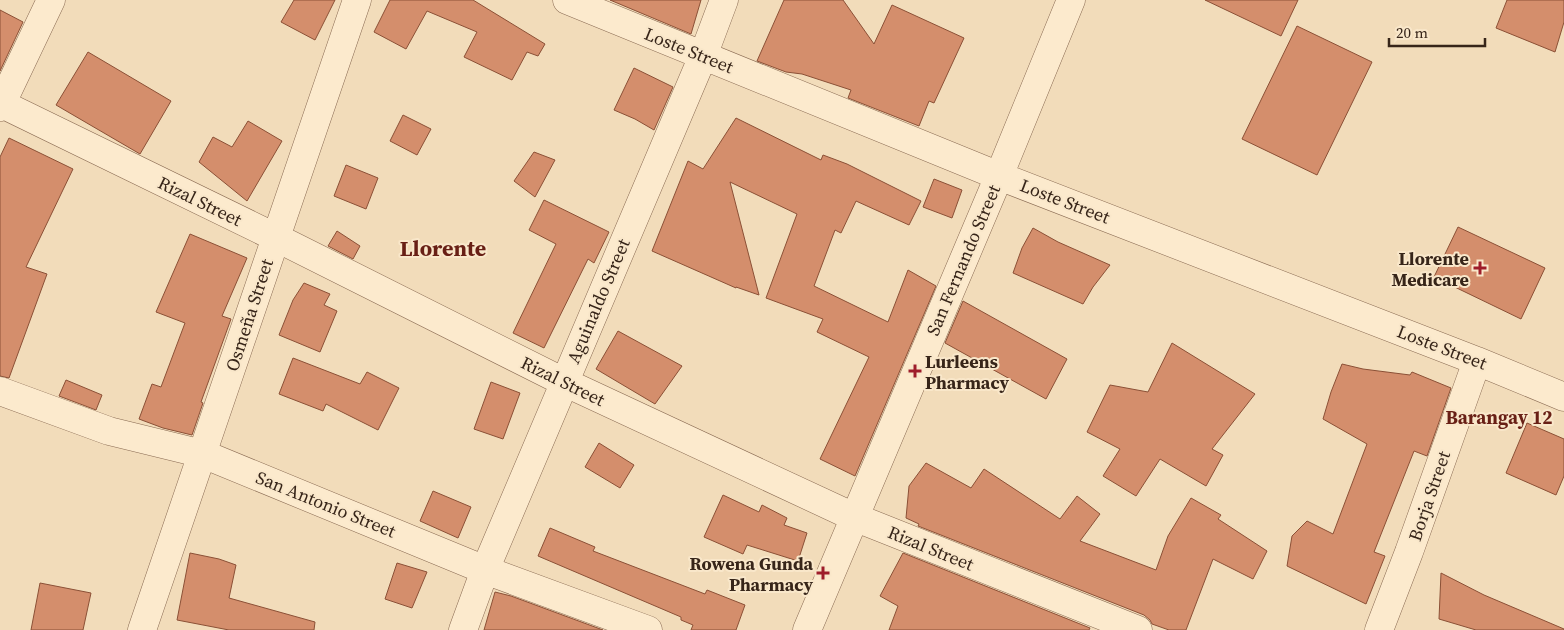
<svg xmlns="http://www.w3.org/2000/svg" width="1564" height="630" font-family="'Source Serif 4',serif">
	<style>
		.building { fill: #d48e6c; stroke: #8b5036 }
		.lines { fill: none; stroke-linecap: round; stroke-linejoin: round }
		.minor-casing { stroke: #8a6b53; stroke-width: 29 }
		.minor { stroke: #fceacd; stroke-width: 28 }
		.poi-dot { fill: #9e1d2a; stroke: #f9e7ca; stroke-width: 2 }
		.labels { text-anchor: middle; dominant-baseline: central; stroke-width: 4; stroke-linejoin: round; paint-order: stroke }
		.street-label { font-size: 18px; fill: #372519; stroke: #f9e7ca }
		.poi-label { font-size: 18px; font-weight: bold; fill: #372519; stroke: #f9e7ca; text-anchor: end }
		.neighbourhood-label { font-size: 19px; font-weight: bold; fill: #681f15; stroke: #f9e7ca }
		.district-label { font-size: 22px; font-weight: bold; fill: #681f15; stroke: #f9e7ca }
	</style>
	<rect width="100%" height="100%" fill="#f2dcba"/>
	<!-- building -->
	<path class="building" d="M294,0H335L315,40L281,22Z
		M390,0H473L545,44L538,56L527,52L512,80L464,57L477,32L427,11L406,49L374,32Z
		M610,0H701L691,34Z
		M784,0H843L874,44L892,5L964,38L934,103L929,101L919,126L848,98L851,90L802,74L786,72L757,61Z
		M1205,0H1298L1281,36Z
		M1507,0H1564V22L1555,52L1496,28Z
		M0,10L23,22L0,71Z
		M1297,26L1372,62L1317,175L1242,139Z
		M88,52L171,101L140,154L56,105Z
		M634,68L673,87L654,130L635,119L614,110Z
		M403,115L431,129L417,155L390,141Z
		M736,118L821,160L823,155L847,164L921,201L909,225L856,201L841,233L835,230L814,286L888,322L908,270L936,286L855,476L820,459L869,357L817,332L823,319L766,298L797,214L730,182L759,295L736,287V288L652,251L688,161L703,169Z
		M248,121L282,141L247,201L199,162L213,137L232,147Z
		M9,138L73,169L26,267L47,274L9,378L0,376V157Z
		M534,152L555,160L535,197L514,181Z
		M346,165L378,178L366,209L334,196Z
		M934,179L962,190L952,218L923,207Z
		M544,200L609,232L594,263L588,259L544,348L513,333L556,244L529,230Z
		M1458,227L1545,268L1521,319L1434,277Z
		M1033,228L1058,242L1110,265L1093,287L1083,304L1013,273L1022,248Z
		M337,231L360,246L353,259L328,246Z
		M190,234L247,258L222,316L231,319L201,402L203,403L192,435L163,428L139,419L152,384L161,387L185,323L156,312Z
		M304,283L330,294L324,305L337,311L320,352L279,335L293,300Z
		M963,301L1067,359L1046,399L945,343Z
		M618,331L682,366L655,404L596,369Z
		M1172,343L1255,394L1212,449L1223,455L1206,486L1160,459L1136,496L1103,476L1120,449L1087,432L1110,385L1148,392Z
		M293,358L360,384L367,372L399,388L378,430L326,404L323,411L279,394Z
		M1342,364L1363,369L1410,375L1412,372L1451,388L1427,456L1414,451L1374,552L1385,556L1366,604L1287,566L1292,536L1307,521L1333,534L1367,444L1323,419L1331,392Z
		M66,380L102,395L96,410L59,396Z
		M491,382L520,393L503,439L474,429Z
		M1527,423L1564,439V476L1556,495L1506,473Z
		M599,443L634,465L620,488L585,467Z
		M926,463L971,488L984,469L1060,519L1077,496L1100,514L1080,541L1156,570L1168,536L1191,498L1221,515L1218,519L1267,551L1253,579L1213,559L1186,630H1169L1152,624L1150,620L1144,615L918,526L919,524L906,518L909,486Z
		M433,491L471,507L458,538L420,521Z
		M723,495L759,512L762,505L787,518L784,525L807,533L798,561L747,545L743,554L704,537Z
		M550,528L595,547L593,551L705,594L707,590L745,605L736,630H691L693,625L681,620V617L538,556Z
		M190,553L219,559L236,565L229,598L315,622L314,630H229L177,620Z
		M903,553L1090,628L1089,630H889L898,606L880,596Z
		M397,563L427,572L412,608L385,599Z
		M1441,573L1484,595L1564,629V630H1476L1439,619Z
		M40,583L91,593L83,630H31Z
		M495,592L511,596L603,630H484Z"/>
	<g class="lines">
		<!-- minor casing -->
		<g class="minor-casing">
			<path id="minor" d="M567,0L999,176L1477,361L1564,397
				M0,103L275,237L564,382L854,517L1138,630
				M0,107L51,0
				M0,391L109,431L203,454L485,570L648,630
				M142,630L357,0
				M463,630L485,570L703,56L724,0
				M807,630L999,176L1071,0
				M1379,630L1409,552L1477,361"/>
		</g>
		<!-- minor -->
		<use href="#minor" class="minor"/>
	</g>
	<!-- markers -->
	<g class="poi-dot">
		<path d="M1477.5 260.5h5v5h5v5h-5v5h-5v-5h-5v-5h5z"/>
		<path d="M912.5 363.5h5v5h5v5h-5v5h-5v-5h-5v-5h5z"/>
		<path d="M820.5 565.5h5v5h5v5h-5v5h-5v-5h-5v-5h5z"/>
	</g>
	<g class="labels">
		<!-- street labels -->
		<g class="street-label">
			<text transform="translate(689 50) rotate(22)">Loste Street</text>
			<text transform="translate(200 201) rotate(26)">Rizal Street</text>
			<text transform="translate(1065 201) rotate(21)">Loste Street</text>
			<text transform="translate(963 260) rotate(-67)">San Fernando Street</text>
			<text transform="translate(598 301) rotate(-67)">Aguinaldo Street</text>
			<text transform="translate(249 315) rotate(-72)">Osmeña Street</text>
			<text transform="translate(1442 347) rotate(21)">Loste Street</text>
			<text transform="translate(563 381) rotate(26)">Rizal Street</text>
			<text transform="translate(1429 496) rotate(-71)">Borja Street</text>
			<text transform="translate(326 504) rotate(22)">San Antonio Street</text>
			<text transform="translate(931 548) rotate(22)">Rizal Street</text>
		</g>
		<!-- poi labels -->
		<g class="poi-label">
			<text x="1469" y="258">Llorente<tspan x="1469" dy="21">Medicare</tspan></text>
			<text x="925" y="361" text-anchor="start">Lurleens<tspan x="925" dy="21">Pharmacy</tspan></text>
			<text x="813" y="563">Rowena Gunda<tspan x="813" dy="21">Pharmacy</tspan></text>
		</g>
		<!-- neighbourhood labels -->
		<g class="neighbourhood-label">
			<text x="1499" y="417">Barangay 12</text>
		</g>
		<!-- district labels -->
		<g class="district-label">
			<text x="443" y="248">Llorente</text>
		</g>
	</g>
	<!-- scale -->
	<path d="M1389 38v8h96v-8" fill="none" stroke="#372519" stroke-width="2.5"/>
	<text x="1396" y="38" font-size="15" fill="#372519" stroke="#f9e7ca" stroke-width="4" paint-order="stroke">20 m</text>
</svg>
